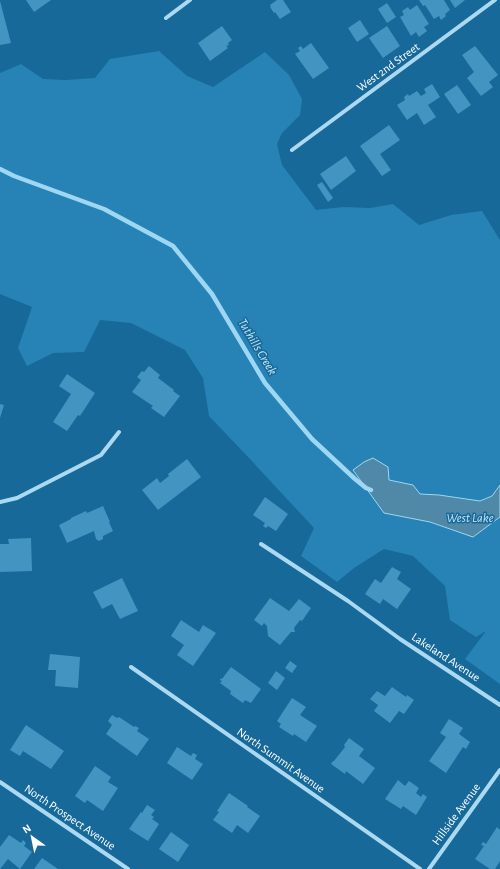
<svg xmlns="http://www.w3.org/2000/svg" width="500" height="869" font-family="'Alegreya Sans',sans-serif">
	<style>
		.green { fill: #2783b5 }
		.water { fill: #5088a8; stroke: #9ed7f4 }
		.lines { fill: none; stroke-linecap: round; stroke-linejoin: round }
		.stream { stroke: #9ed7f4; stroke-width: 4.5 }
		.building { fill: #4494c1 }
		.minor { stroke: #acd9f2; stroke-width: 4 }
		.labels { text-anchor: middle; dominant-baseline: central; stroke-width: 3; stroke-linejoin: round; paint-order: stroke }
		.street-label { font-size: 12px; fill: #fff; stroke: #176999 }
		.water-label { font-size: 13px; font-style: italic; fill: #c3e6f9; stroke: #176999 }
	</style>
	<rect width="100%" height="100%" fill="#176999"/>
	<!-- green -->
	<path class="green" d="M159,51L187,76L213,87L265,52L289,75L302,99L300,115L282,133L277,144L282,165L316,210L343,207L370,208L393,204L419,225L451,215L482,211L500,240V485L492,496L480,501L439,495L420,494L413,485L389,480L364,462L430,522L473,537L500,517V684L465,659L486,631L476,637L450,620L445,586L413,556L384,549L354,568L337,582L301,556L314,528L249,458L209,416L203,378L185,350L131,323L100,320L84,352L53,353L27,366L18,348L32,307L0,294V73L21,64L43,79L66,80L95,78L110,59Z"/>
	<!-- water -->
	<path class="water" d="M373,458L388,467L389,480L413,485L420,494L439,495L480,501L492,496L500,485V517L473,537L430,522L384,513L353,470L364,462Z"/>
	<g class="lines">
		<!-- stream -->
		<path class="stream" d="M0,169L14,176L104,209L173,246L212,294L265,383L312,439L355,479L366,488L371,490"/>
	</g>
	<!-- building -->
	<path class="building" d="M26,0H51L34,12Z
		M277,0H283L291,12L280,19L275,12L274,13L270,7L271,6L270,5Z
		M419,0H444L450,10L445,14L446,16L441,20L439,16L434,19L425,5L423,6Z
		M450,0H465L455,8Z
		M0,1L11,43L0,45Z
		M387,3L396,17L387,23L378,9Z
		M417,5L429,24L424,27L427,31L419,37L416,32L411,36L400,17L404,15L402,11L408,7L410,10Z
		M360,20L369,34L357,42L348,28Z
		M222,26L232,40L228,43L229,45L226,46L228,48L210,61L198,43Z
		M387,26L400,46L383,58L369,38Z
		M311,43L329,68L313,79L295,54L300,51L298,48L301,46L303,49Z
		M475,46L498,75L489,82L493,87L481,96L467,78L474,72L462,55Z
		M432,84L440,97L428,105L436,117L424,125L417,113L407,120L397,105L405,100L404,97L408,94L409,96L417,91L421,96L426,93L424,89Z
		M457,85L471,105L458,114L444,94Z
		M389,125L400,140L380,154L391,170L382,176L360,146Z
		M346,156L356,171L331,190L320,174Z
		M322,182L333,198L328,202L317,185Z
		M149,366L160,375L158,378L174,390L173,391L180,396L164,417L151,408L153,406L132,392L141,380L137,377L142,371L144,372Z
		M67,374L95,393L80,416L78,415L67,431L53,422L71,394L59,386Z
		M0,404L4,405L0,418Z
		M187,459L201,477L158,510L142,490L157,478L160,483L169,476L168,474Z
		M265,497L288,514L276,531L268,526L266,528L263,526L265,523L253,515Z
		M103,506L110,522H109L113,531L103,536V539L99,541L96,539L94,531L67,543L59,525L71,519V518L86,511L87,513Z
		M31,538L32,571L0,572V544H9L8,539Z
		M392,567L401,572L397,579L411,589L397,609L383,599L380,604L365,594L375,579L381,583Z
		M122,578L138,611L120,619L112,604L102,609L93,592Z
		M270,598L289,611L299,599L311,608L302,621L300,620L294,628L295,632H291L280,645L268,636L267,626L264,623L262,626L254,620Z
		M181,620L199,632L203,625L216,633L193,666L177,655L184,645L171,636Z
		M50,654L80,657L78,688L55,686L56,670H48Z
		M290,661L297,666L292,673L285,668Z
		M231,667L261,689L251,703L245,700L243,703L230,694L231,691L220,683L222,681L220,680L221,678L222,679Z
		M276,671L285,678L277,690L268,683Z
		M392,687L406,697L407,695L414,700L404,714L399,711L390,723L374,711L378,705L370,699L377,691L385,696Z
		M292,698L306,707L300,715L317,726L306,742L294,734L293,736L279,727L281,724L277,721Z
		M112,715L117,718L119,717L134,727L135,726L139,728L137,731L149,739L137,756L106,734L112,725L108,721Z
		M449,719L463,728L459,734L470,742L466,749L463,747L446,773L429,761L446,737L440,733Z
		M26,725L64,751L51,769L23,751L20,756L10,750Z
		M349,738L364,749L359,756L375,768L363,784L346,771L345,774L331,764L333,761H334L345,747L344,745Z
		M177,747L191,756L193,753L197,755L195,759L203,764L192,780L167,763Z
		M95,766L111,777L108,782L118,788L103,811L87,800L85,803L75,796Z
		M398,780L405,786L409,781L419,788L416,793L421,797L423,794L427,797L416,815L403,806L401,809L385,799Z
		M229,793L248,806L247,807L260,816L248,833L237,825L232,833L213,820L219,812L217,811Z
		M147,805L155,810L151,815L154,817L152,819L159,824L148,841L129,829L141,812L142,813Z
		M497,827L500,830V861L495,869H490L475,859L484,846L481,845L483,842L486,844Z
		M171,832L189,845L178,862L159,849Z
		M9,835L21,843L23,840L26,843L24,846L32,852L20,869L8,859L0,869V847Z
		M42,858L58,869H34Z"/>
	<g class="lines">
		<!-- minor -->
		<path class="minor" d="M166,18L190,0
			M292,150L495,0
			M0,502L17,498L101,455L119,432
			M261,544L348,601L400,639L500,705
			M131,667L420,869
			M0,782L128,869
			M429,869L500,770"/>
	</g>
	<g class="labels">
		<!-- street labels -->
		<g class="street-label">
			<text transform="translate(388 67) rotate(-36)">West 2nd Street</text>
			<text transform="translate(446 657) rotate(33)">Lakeland Avenue</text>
			<text transform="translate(281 760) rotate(35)">North Summit Avenue</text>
			<text transform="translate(456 814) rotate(-54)">Hillside Avenue</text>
			<text transform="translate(70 817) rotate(34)">North Prospect Avenue</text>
		</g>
		<!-- water labels -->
		<g class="water-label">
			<text transform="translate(257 347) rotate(59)">Tuthills Creek</text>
			<text x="470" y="518">West Lake</text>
		</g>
	</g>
	<!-- north arrow -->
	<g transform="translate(32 837) rotate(327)" stroke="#176999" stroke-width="3" paint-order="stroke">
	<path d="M0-3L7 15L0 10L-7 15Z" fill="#ffffff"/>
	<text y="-6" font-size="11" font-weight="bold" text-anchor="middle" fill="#ffffff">N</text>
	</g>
</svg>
